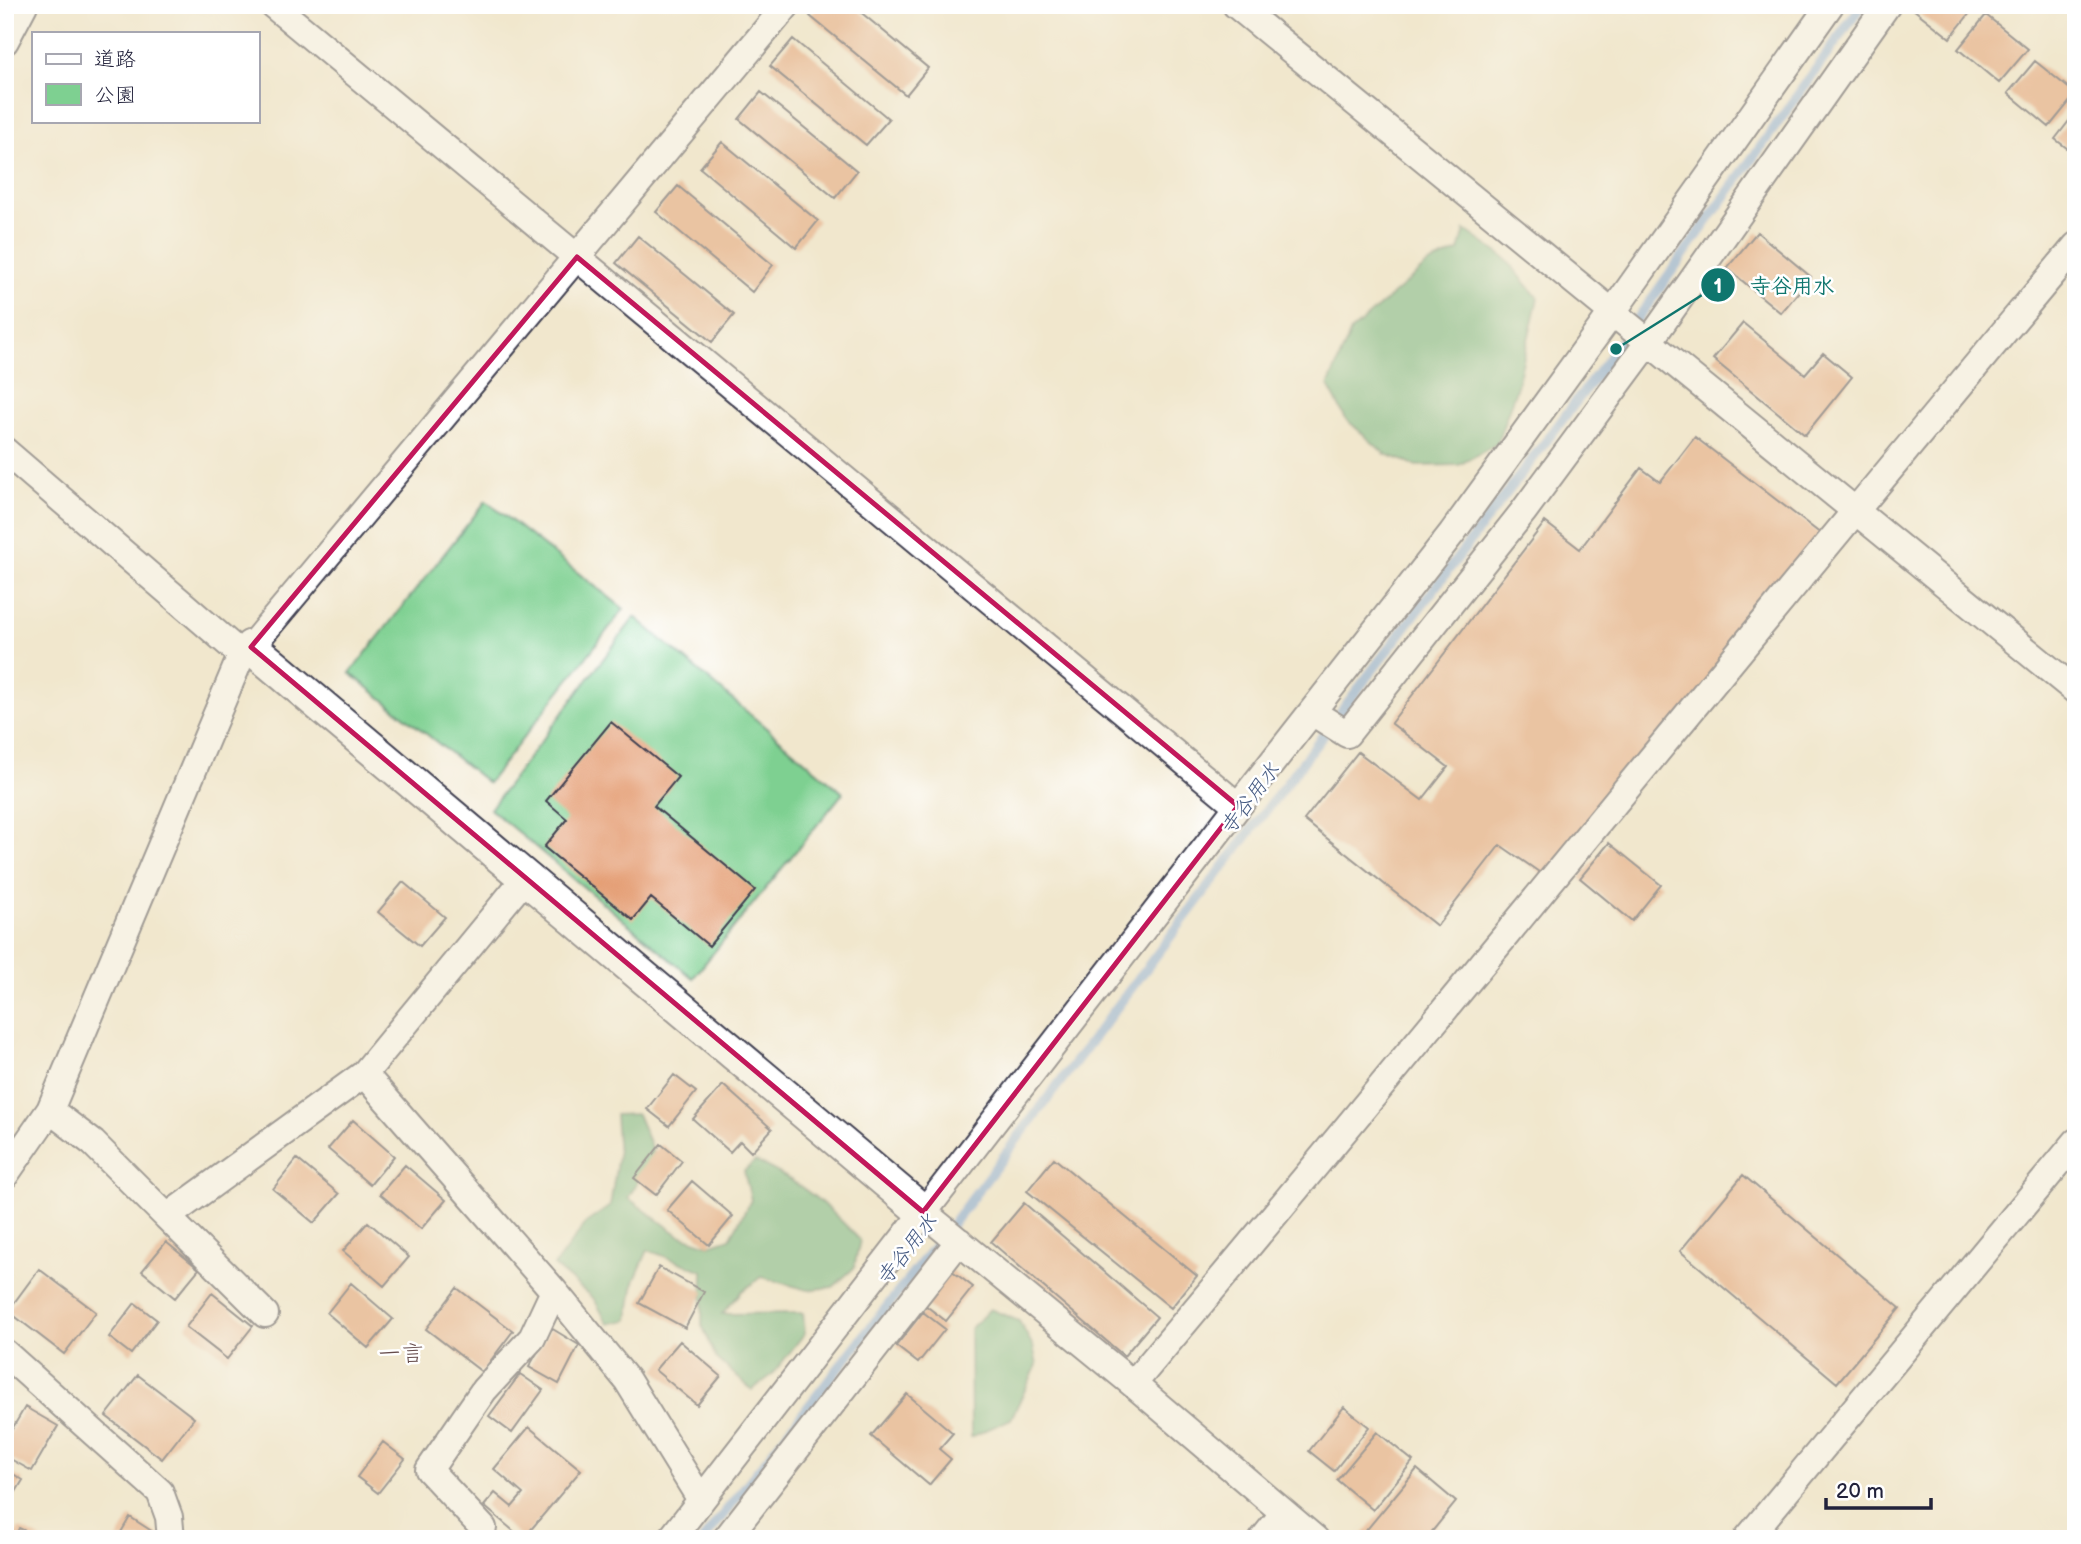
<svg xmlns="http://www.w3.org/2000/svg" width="2081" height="1544" font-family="'Balsamiq Sans','Klee One',sans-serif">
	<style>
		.green { fill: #7ed091; stroke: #507966; stroke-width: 2 }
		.forest { fill: #66b27b; stroke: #446a5b; stroke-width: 2 }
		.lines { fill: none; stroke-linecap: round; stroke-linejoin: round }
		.stream { stroke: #6f9ed8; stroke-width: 10 }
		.building { fill: #e3996d }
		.minor-casing { stroke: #414051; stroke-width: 30 }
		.tertiary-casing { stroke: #414051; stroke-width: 37 }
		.minor { stroke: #fff; stroke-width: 26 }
		.tertiary { stroke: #fff; stroke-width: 33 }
		.marked { fill: none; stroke: #c2185b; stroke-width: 5; stroke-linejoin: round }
		.labels { text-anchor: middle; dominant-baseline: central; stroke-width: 5; stroke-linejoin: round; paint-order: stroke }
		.water-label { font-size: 21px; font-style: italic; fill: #455a82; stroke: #fff }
		.quarter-label { font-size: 23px; fill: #664c4c; stroke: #fff }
		.leader { fill: none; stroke: #0f766e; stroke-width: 2.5 }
		.callout-dot { fill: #0f766e; stroke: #fff; stroke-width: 2.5 }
		.mark-label { font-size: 21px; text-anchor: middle; font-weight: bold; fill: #fff }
		.callout-label { font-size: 21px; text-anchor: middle; font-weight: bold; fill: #0f766e; stroke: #fff; stroke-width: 5; stroke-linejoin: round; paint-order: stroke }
	</style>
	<rect width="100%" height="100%" fill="#fff"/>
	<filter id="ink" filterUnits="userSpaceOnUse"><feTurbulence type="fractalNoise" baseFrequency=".0143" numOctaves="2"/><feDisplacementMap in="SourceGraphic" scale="14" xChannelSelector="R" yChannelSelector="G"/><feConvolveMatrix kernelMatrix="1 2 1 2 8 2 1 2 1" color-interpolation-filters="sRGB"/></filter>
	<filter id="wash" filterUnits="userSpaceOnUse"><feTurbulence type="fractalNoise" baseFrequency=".00686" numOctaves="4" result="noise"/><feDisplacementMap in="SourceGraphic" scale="28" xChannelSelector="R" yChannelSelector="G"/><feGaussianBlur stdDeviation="1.57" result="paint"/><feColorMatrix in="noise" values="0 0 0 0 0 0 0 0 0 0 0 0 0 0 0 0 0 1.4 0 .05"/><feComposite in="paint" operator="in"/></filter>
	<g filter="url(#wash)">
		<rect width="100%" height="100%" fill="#f1e7cd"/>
		<!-- green -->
		<path class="green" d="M486,501L624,609L488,783L350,673Z
			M635,617L843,793L693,978L490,809Z"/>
		<!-- forest -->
		<path class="forest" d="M1465,230L1505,258L1538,298L1517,386L1497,444L1459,465L1417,466L1385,454L1346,419L1328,386L1351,331L1428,264L1459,251Z
			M637,1114L654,1154L628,1198L679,1235L709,1245L730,1238L751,1200L744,1171L755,1161C802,1183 825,1203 860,1240L854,1268L833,1287L807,1290L762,1277L742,1291L722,1314L803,1313L805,1333L772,1375L752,1390L716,1358L702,1325L703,1271L648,1250L634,1282L628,1320L608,1324L594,1299L554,1266L586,1223L610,1206L618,1155L615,1115Z
			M990,1309L1019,1321L1033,1346L1037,1365L1011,1419L971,1437L970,1329Z"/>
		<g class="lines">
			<!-- stream -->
			<path class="stream" d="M704,1539L963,1210L1616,349L1862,5"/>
		</g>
		<g id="blocks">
			<!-- building -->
			<path class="building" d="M819,5H852L928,68L906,95L810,16Z
				M1908,5H1970L1974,8L1950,38Z
				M1986,15L2028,49L1999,83L1958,49Z
				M793,39L889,119L866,145L770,66Z
				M2035,61L2076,94L2049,127L2008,93Z
				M761,92L857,171L835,198L739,119Z
				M2076,112V155L2055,139Z
				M722,142L818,221L796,248L700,168Z
				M678,186L773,265L752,292L656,212Z
				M1757,232L1811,277L1781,313L1727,268Z
				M638,236L734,315L712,342L616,263Z
				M1743,323L1805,374L1823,353L1852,377L1805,435L1713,359Z
				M1695,437L1830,541L1552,881L1500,845L1437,926L1304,820L1358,752L1422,800L1448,767L1391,723L1545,522L1580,549L1641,468L1660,482Z
				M611,722L678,777L654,806L755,890L709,946L651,898L633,920L544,847L567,819L546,801Z
				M1609,843L1661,885L1632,921L1580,878Z
				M403,882L445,917L420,946L378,912Z
				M674,1075L696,1092L669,1126L647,1109Z
				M723,1085L772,1129L751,1152L740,1141L730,1152L693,1119Z
				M353,1120L394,1156L370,1185L328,1149Z
				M661,1144L682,1161L656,1195L634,1178Z
				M1054,1158L1197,1276L1171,1308L1027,1191Z
				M297,1159L339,1194L314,1223L273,1189Z
				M405,1165L446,1200L421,1229L380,1194Z
				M1743,1175L1900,1308L1837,1383L1680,1251Z
				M692,1181L733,1216L709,1245L667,1210Z
				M1024,1203L1157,1317L1124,1356L991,1242Z
				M368,1222L409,1257L384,1286L343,1251Z
				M166,1242L199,1269L175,1298L142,1271Z
				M659,1267L704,1292L685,1328L639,1303Z
				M39,1269L96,1312L64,1354L8,1311Z
				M951,1270L973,1287L946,1321L925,1305Z
				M351,1283L393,1319L368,1348L327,1313Z
				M457,1288L513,1331L482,1372L426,1329Z
				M212,1293L253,1326L227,1359L186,1327Z
				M135,1303L157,1320L131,1354L109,1337Z
				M923,1312L945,1329L918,1363L896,1346Z
				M551,1328L579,1345L559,1384L529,1367Z
				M680,1341L721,1376L697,1405L655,1370Z
				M520,1374L543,1390L512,1433L489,1416Z
				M138,1375L194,1418L162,1459L106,1416Z
				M907,1394L953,1433L939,1449L951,1459L929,1485L871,1436Z
				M25,1407L58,1426L32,1471L5,1456V1441Z
				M1344,1407L1369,1427L1334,1471L1309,1451Z
				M529,1427L581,1470L523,1539L484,1506L495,1493L512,1507L523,1494L494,1469Z
				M1377,1432L1413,1461L1373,1510L1337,1480Z
				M383,1442L405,1459L378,1493L357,1477Z
				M5,1469L23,1480L5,1510Z
				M1417,1469L1456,1502L1426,1539H1359Z
				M130,1517L164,1539H117Z
				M19,1528L42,1539H14Z"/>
		</g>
	</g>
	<g filter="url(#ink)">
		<use href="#blocks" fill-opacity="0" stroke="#414051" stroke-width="2"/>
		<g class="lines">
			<!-- minor casing -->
			<g class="minor-casing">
				<path id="minor" d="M273,5L1238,806
					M1236,5L2076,691
					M5,41L24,5
					M5,451L243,656
					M1312,712L1347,734L1523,512L1648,343L1887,5
					M364,1074L554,1291L627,1380L701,1500
					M50,1110L93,1143L167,1217L364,1074L526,877
					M5,1175L50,1110L239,661L787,5
					M923,1212L1133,1384L1315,1539
					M167,1217L265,1314
					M5,1353L160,1492L169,1517L171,1539
					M1133,1384C1451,1007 1759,623 2076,246
					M483,1528L429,1470L484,1390L532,1338L554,1291
					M671,1539L1238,806L1452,533L1612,313L1830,5
					M726,1539L959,1241
					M1263,1539L1283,1514
					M1747,1539L2076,1142"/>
			</g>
			<!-- tertiary casing -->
			<g class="tertiary-casing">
				<path id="tertiary" d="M251,647L923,1212"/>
			</g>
			<!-- minor -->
			<use href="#minor" class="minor"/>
			<!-- tertiary -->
			<use href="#tertiary" class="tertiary"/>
		</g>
	</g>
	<!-- marked area -->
	<path d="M0 0H2081V1544H0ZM577,257L1238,806L923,1212L251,647Z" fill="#f1e7cd" fill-opacity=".55" fill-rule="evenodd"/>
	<path class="marked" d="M577,257L1238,806L923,1212L251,647Z"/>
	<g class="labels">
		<!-- water labels -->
		<g class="water-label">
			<text transform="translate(1250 799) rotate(-53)">寺谷用水</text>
			<text transform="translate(907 1250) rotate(-52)">寺谷用水</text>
		</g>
		<!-- quarter labels -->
		<g class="quarter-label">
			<text x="401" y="1354">一言</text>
		</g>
	</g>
	<!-- callouts -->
	<path class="leader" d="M1616 349L1718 285"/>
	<g class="callout-dot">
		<circle cx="1616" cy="349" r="7"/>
		<circle cx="1718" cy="285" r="18"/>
	</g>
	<g class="mark-label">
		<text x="1718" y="293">1</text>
	</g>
	<g class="callout-label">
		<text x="1792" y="293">寺谷用水</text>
	</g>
	<!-- margin -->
	<rect width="2081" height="1544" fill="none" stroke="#fff" stroke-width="28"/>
	<!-- legend -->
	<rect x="32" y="32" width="228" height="91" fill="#ffffff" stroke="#a7a7b1" stroke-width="2"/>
	<rect x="46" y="54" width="35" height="10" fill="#ffffff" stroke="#a7a7b1" stroke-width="2"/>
	<text x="94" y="66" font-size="21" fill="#22223b">道路</text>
	<rect x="46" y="84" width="35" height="21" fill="#7ed091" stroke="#a7a7b1" stroke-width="2"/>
	<text x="94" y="102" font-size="21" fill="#22223b">公園</text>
	<!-- scale -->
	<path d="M1826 1498v10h105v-10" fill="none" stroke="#22223b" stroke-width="3.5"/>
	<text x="1836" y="1498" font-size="21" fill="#22223b" stroke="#ffffff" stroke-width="5" paint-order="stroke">20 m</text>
</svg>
